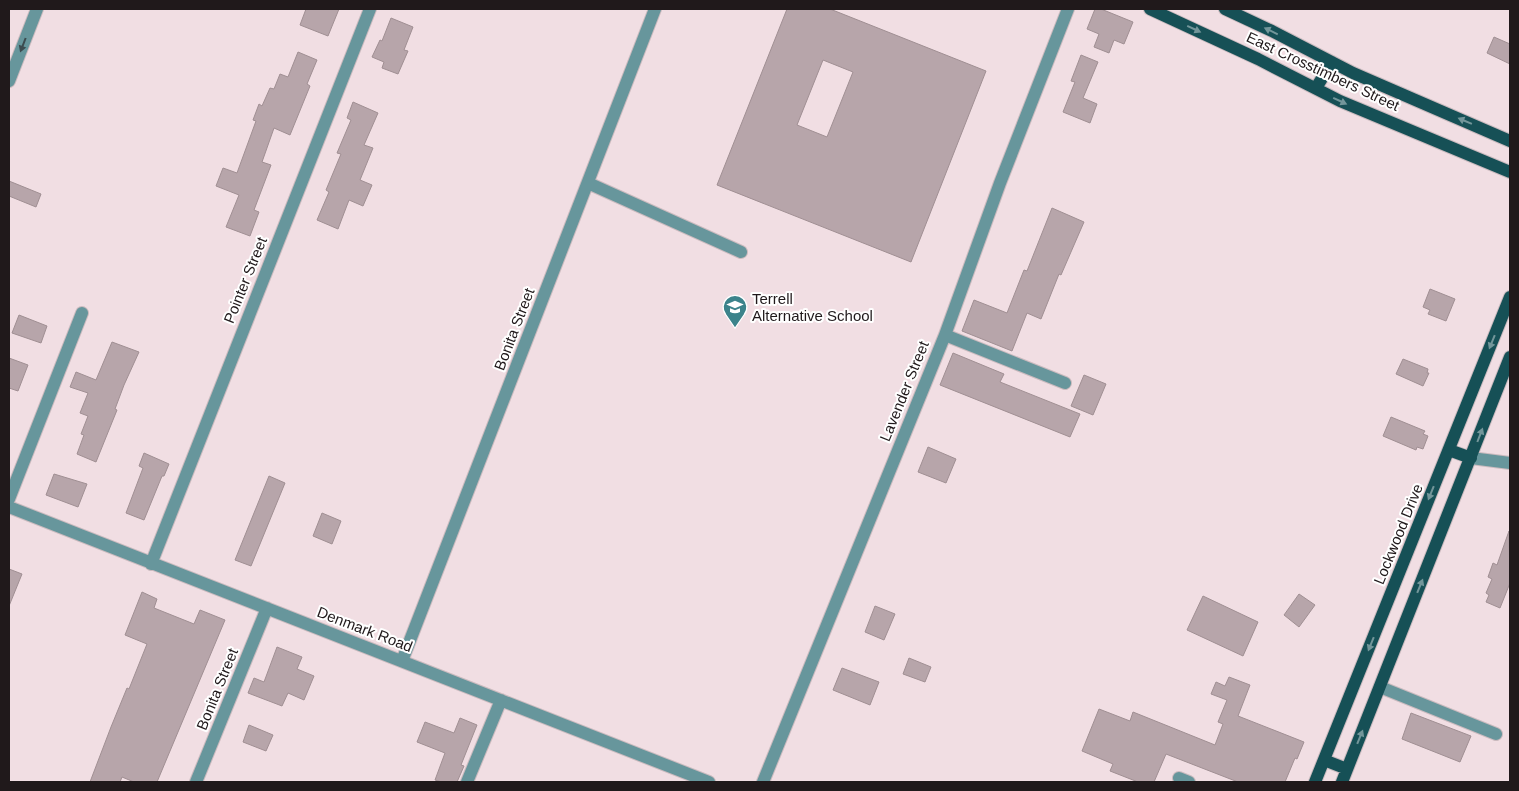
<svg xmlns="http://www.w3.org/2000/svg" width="1519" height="791" font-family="Arial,sans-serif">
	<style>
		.building { fill: #b7a5aa; stroke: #a08f93; fill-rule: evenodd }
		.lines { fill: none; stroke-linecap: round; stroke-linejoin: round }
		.minor-casing { stroke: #cbbbbf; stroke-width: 14 }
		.major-casing { stroke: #cbbbbf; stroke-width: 14 }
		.minor { stroke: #67969c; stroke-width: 12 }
		.major { stroke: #165056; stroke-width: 12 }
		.oneway { fill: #73969a }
		.oneway2 { fill: #3c4b4f }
		.labels { text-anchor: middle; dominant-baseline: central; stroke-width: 4; stroke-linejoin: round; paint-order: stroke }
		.street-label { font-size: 15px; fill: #20191b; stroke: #fff }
		.poi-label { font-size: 15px; fill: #20191b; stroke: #fff; text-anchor: start }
	</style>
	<rect width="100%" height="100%" fill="#f1dee3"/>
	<!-- building -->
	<path class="building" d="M306,9H339L328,36L300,25Z
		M787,9H830L986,71L911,262L717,185ZM823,60L853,72L827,137L797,125Z
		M1095,9H1101L1133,22L1124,44L1114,40L1109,53L1094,47L1099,34L1087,29Z
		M391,18L413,27L404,50L408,51L398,74L382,68L384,62L372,57L380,40L382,41Z
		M1494,37L1510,44V64L1487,53Z
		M298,52L317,60L307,84L310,86L290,135L274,128L262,162L271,165L254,210L259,212L250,236L226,227L239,195L216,186L223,168L237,173L256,121L253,120L259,104L262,106L270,88L274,89L280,74L288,77Z
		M1081,55L1098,62L1083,98L1097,104L1090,123L1063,112L1075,82L1071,81Z
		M353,102L378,113L364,145L373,148L360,180L372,185L363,206L349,200L338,229L317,220L329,192L326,190L341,154L337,153L351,120L347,118Z
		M9,181L41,194L36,207L9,196Z
		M1052,208L1084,222L1061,275L1059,274L1041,319L1027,313L1012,351L962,331L974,300L1007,313L1024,270L1027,271Z
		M1430,289L1455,299L1446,321L1428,314L1430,310L1423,307Z
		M19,315L47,326L41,343L12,333Z
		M112,342L139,352L124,385L115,409L117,410L96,462L77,454L84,435L81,434L88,416L80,413L88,393L70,387L76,372L96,380Z
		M953,353L1004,374L1000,382L1080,414L1070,437L940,385Z
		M9,358L28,365L18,391L9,388Z
		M1403,359L1428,369L1427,373H1429L1423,386L1396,374Z
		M1084,375L1106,384L1093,415L1071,406Z
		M1391,417L1425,431L1423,434L1428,436L1423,449L1417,447L1416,450L1383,436Z
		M928,447L956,459L946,483L918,472Z
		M144,453L169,464L164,476H162L144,520L126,513L143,468L139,466Z
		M54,474L87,484L78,507L46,495Z
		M269,476L285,483L251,566L235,560Z
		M322,513L341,521L332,544L313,536Z
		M1509,531L1510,583L1500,608L1486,602L1489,595L1486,593L1492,579L1488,577L1493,563L1497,565Z
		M9,569L22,574L9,606Z
		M142,592L157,599L154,608L194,624L200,610L225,620L157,782H134L122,777L120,782H90L111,727L127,688L129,689L147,644L125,635Z
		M1299,594L1315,605L1299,627L1284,615Z
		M1203,596L1258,622L1243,656L1187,630Z
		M875,606L895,614L884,640L865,632Z
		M277,647L302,657L297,669L314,676L304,700L288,693L282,706L248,693L254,678L264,682Z
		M909,658L931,667L925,682L903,674Z
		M842,668L879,682L870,705L833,690Z
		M1229,677L1250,685L1238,716L1304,742L1297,759L1295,758L1285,782H1238L1166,754L1154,782H1138L1110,771L1113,764L1082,751L1099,709L1130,721L1133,712L1215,745L1223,724L1218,722L1227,700L1211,694L1216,682L1225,686Z
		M1411,713L1471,736L1460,762L1402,739Z
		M460,718L477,725L461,765L464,766L457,782H442L435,780L445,753L417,742L425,722L454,733Z
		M249,725L273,735L266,751L243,742Z"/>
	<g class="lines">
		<!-- minor casing -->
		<g class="minor-casing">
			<path id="minor" d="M9,81L37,9
				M588,183L741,252
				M945,335L1065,383
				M1471,458L1510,463
				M9,499L82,313
				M9,507L709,782
				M151,564L370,9
				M402,661L655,9
				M1380,687L1496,734
				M1179,778L1189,782
				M196,782L267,608
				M467,782L501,700
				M763,782L945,335L1000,183L1068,9"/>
		</g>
		<!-- major casing -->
		<g class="major-casing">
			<path id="major" d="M1150,9L1258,59L1340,101L1510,172
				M1225,9L1272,31L1353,73L1510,141
				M1316,88L1332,62
				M1449,450L1471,458
				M1324,760L1347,769
				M1315,782L1510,297
				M1342,782L1510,357"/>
		</g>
		<!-- minor -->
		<use href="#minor" class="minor"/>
		<!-- major -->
		<use href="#major" class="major"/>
	</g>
	<!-- one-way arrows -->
	<defs><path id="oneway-solid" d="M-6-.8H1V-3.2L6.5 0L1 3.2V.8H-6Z" transform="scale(1.25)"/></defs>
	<g class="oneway">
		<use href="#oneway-solid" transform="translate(1194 29) rotate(25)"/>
		<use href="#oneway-solid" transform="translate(1271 31) rotate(-154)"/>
		<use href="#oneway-solid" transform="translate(1340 101) rotate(25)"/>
		<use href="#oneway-solid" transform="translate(1465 121) rotate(-157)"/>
		<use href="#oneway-solid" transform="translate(1492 342) rotate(112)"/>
		<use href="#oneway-solid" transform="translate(1480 435) rotate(-69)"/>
		<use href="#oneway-solid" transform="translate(1431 493) rotate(112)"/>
		<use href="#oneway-solid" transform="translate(1420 586) rotate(-68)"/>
		<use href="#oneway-solid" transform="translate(1371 644) rotate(112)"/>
		<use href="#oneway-solid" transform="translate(1360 737) rotate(-68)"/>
	</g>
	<use class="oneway2" href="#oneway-solid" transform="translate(23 45) rotate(111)"/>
	<!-- icons -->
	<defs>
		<g id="school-pin" transform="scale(1.25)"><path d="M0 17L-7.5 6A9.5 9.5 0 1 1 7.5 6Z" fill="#3c838b" stroke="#fff"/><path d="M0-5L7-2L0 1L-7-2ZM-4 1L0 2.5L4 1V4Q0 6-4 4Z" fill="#fff"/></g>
	</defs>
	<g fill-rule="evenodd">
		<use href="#school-pin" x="735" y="307"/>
	</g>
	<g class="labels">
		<!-- street labels -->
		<g class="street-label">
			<text transform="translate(1323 71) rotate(25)">East Crosstimbers Street</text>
			<text transform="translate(245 280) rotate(-68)">Pointer Street</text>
			<text transform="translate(514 329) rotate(-69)">Bonita Street</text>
			<text transform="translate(904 391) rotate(-68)">Lavender Street</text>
			<text transform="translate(1398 534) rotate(-68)">Lockwood Drive</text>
			<text transform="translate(365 629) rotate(21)">Denmark Road</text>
			<text transform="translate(217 689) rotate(-68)">Bonita Street</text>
		</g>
		<!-- poi labels -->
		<g class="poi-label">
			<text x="752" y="298">Terrell<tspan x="752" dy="17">Alternative School</tspan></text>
		</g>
	</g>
	<!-- border -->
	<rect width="1519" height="791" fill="none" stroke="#20191b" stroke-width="20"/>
</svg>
